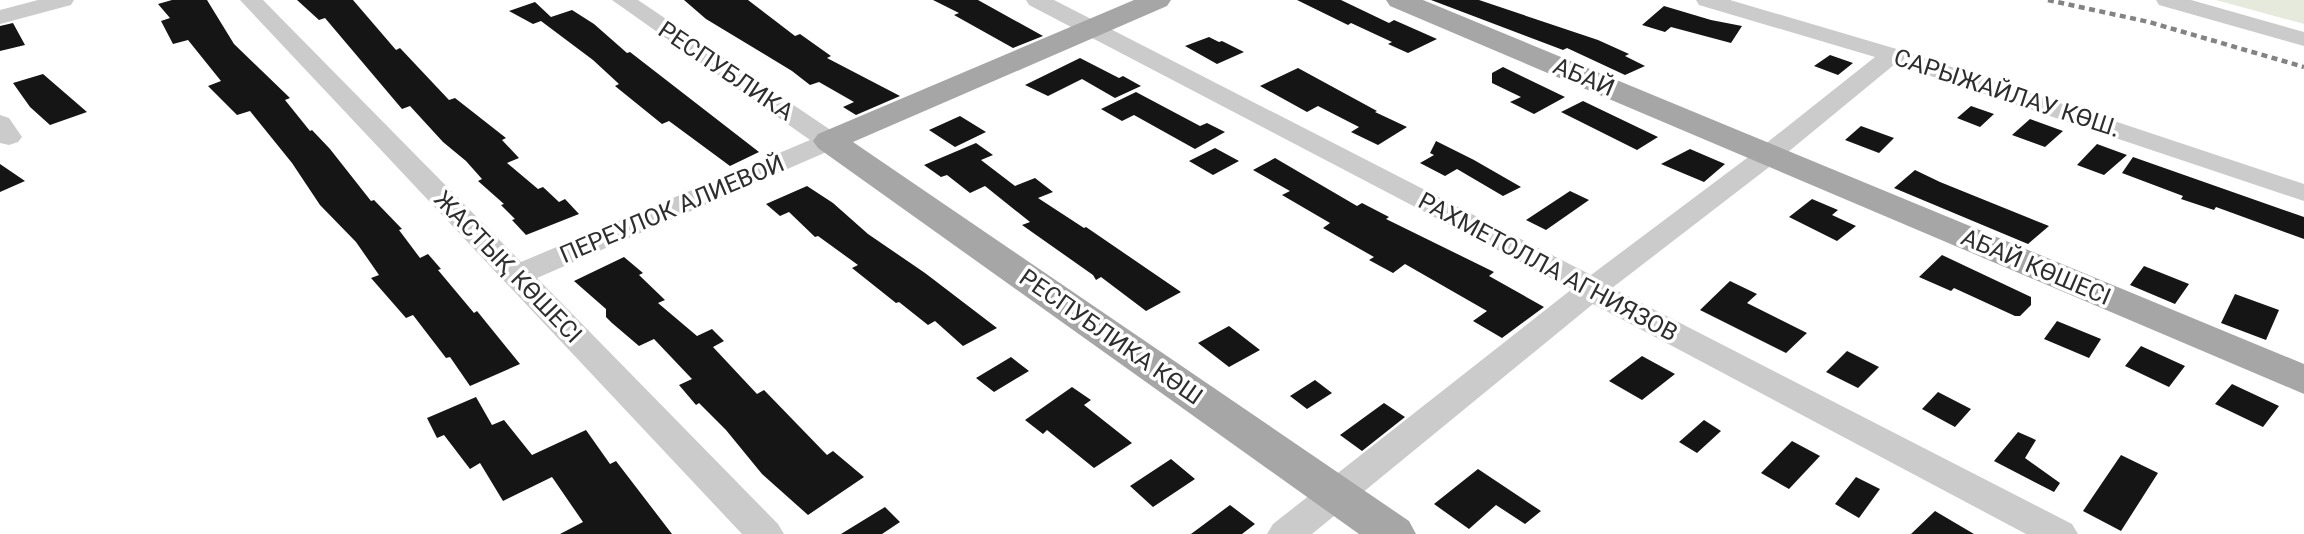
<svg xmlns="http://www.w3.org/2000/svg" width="2304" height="534" font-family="Roboto,sans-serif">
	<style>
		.green { fill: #e5eadd }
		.building { fill: #151515 }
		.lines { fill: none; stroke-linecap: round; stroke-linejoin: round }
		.minor { fill: #cbcbcb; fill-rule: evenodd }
		.major { fill: #a6a6a6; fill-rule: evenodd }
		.rail { stroke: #838383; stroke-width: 4.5; stroke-dasharray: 6 4.5; stroke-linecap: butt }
		.labels { text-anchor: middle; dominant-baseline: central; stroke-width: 7; stroke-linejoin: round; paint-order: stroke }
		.street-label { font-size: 24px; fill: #2e2e2e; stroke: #fff }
	</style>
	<rect width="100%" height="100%" fill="#fff"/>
	<!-- green -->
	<path class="green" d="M2216,0H2304V24Z"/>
	<!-- building -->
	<path class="building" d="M172,0H207L234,44L290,98L285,100L310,131L312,130L330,149L371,201L374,200L402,229L399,230L420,258L428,254L441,269L438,270L474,313L477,311L520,364L470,386L450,357L446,358L413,315L406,318L371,278L379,275L356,242L320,205L292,163L250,111L237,115L208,86L221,81L188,40L173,44L161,21L170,18L158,4Z
		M297,0H353L396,50L400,48L449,100L455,98L506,138L502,140L519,158L507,163L538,189L543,187L559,202L565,199L579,214L526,235L512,220L515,219L501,205L504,204L478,181L482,179L466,161L443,142L410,106L402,109L325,18L319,20Z
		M684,0H748L795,36L800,34L831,56L827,58L900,96L856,115L843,107L854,102L819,82L810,85L792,71L706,19Z
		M933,0H978L1043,36L1013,48L954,15L959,13Z
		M1297,0H1341L1389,23L1394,20L1437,39L1408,53L1388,44L1392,42L1351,23L1348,25Z
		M1431,0H1479L1598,40L1629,54L1625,56L1645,66L1625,75L1567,48L1563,50Z
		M535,2L551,17L572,10L594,24L627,53L630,52L759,152L730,166L669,121L662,124L615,86L619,84L593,60L541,21L533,24L509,11Z
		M1664,6L1711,20L1742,26L1731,43L1671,27L1665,32L1642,25Z
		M13,23L25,45L0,51V26Z
		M1209,37L1219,42L1222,41L1244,52L1217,64L1185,46Z
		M1830,55L1853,63L1838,75L1814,66Z
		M1080,58L1119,78L1123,76L1141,86L1115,98L1082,79L1048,96L1025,85Z
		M1503,67L1565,97L1534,114L1510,102L1521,97L1492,83V73Z
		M1298,68L1377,111L1375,112L1407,127L1378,145L1351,132L1359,127L1318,106L1307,112L1260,86Z
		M43,74L87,112L50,125L30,107L13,83Z
		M1136,92L1200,126L1207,123L1225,132L1195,149L1134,115L1122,121L1101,109Z
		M1583,101L1658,137L1637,150L1561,112Z
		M1971,106L1994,114L1980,127L1957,118Z
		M960,116L986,132L955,147L929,130Z
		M2030,119L2063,131L2045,147L2012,135Z
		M1861,126L1894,138L1879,153L1845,140Z
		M1436,141L1474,160L1521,187L1503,196L1457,169L1445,176L1420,163L1434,155L1430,153Z
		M976,143L993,155L981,160L1015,186L1035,178L1053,192L1038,198L1084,228L1086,227L1181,292L1146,311L1101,277L1096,280L1093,275L1022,225L1030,222L985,186L970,193L947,175L941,177L924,165Z
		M2097,144L2127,155L2104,175L2077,165Z
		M1215,148L1239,161L1213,175L1189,161Z
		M1690,149L1725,164L1704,182L1661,164Z
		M2133,157L2304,217V239L2216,207L2214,210L2181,199L2183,196L2122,173Z
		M1275,158L1357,206L1362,203L1389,217L1386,219L1494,272L1489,276L1544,307L1502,338L1473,321L1487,311L1405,264L1393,273L1369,260L1374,257L1323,228L1330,223L1282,195L1290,191L1253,170Z
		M0,164L25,181L0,192Z
		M1915,170L1940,182L2049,226L2028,244L1894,188Z
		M807,186L833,203L868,234L925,273L997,328L963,346L935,321L928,325L899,302L896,303L852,268L858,265L818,236L815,237L789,212L780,216L766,204Z
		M1570,191L1589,200L1546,230L1526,220Z
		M1812,199L1838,210L1832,215L1856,226L1837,241L1789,217Z
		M1942,255L2031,297V305L2020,316H2015L1954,288L1951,291L1919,277Z
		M624,257L643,273L639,275L665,300L658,303L697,336L712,329L724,341L713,347L757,394L764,390L827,455L833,451L864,477L808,515L762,474L726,430L699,403L696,405L679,385L692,379L654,339L639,346L612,323L606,317V309L574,281Z
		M2144,266L2189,284L2175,304L2130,285Z
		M1730,281L1757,294L1747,303L1807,333L1786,353L1700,310Z
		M2235,294L2279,310L2266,340L2221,323Z
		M2057,321L2101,339L2089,358L2044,339Z
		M1229,326L1260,350L1229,367L1198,343Z
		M2141,346L2185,366L2169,387L2125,366Z
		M1847,351L1879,367L1858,388L1826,372Z
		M1642,356L1675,374L1642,400L1609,381Z
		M1011,357L1029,371L994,392L976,378Z
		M1315,380L1332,393L1307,409L1290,396Z
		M2232,384L2279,406L2263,427L2215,404Z
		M1072,387L1091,400L1084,405L1132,443L1094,468L1047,430L1043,434L1025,420Z
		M1938,392L1971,409L1955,427L1922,409Z
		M476,397L492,425L504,420L532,455L586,430L610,464L616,461L672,534H560L583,522L552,477L503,501L480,463L470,469L444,435L437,438L427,418Z
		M1384,403L1405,417L1362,451L1340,435Z
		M1704,420L1721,431L1697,453L1679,442Z
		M2018,432L2036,440L2025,458L2060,483L2054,492L1994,461Z
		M1792,441L1820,456L1789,489L1761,473Z
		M2121,455L2158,473L2121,531L2083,511Z
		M1171,459L1195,479L1153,507L1130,486Z
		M1478,469L1541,511L1525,524L1496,505L1469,529L1434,504Z
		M1856,477L1880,489L1859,518L1835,504Z
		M1230,505L1255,524L1242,534H1191Z
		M885,507L900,522L882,534H841Z
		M1935,511L1974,534H1911Z"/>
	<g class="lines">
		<!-- minor -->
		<path class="minor" d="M38,0H74L71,5L0,24V10Z
			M240,0H263L521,262L810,140L612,0H638L838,135L842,141L838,147L537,278L778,524L784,534H742Z
			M1026,0H1054L1591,275L1759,149L1875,57L1699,5L1696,0H1730L1900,50L2304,184V201L1895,64L1777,161L1612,288L2072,524L2078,534H2026L1593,304L1312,534H1267L1273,524L1572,289L1029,5Z
			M2156,0H2191L2304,32V46L2159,5Z
			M0,115L9,118L22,137L18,142L9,145L0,143Z"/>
		<!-- major -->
		<path class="major" d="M1134,0H1171L1167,6L853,142L1409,521L1416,534H1359L818,148L813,141L818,134Z
			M1386,0H1423L2304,364V394L1390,6Z"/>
		<!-- rail -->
		<path class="rail" d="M2048,0L2149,22L2304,67"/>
	</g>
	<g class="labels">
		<!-- street labels -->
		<g class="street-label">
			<text transform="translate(726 71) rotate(34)">РЕСПУБЛИКА</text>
			<text transform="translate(1584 77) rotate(23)">АБАЙ</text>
			<text transform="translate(2007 93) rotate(18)">САРЫЖАЙЛАУ КӨШ.</text>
			<text transform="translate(672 209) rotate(-23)">ПЕРЕУЛОК АЛИЕВОЙ</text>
			<text transform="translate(508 267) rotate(46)">ЖАСТЫҚ КӨШЕСІ</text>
			<text transform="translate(1548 267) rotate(28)">РАХМЕТОЛЛА АГНИЯЗОВ</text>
			<text transform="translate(2036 267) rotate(23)">АБАЙ КӨШЕСІ</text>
			<text transform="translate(1111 337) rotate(35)">РЕСПУБЛИКА КӨШ</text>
		</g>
	</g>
</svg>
